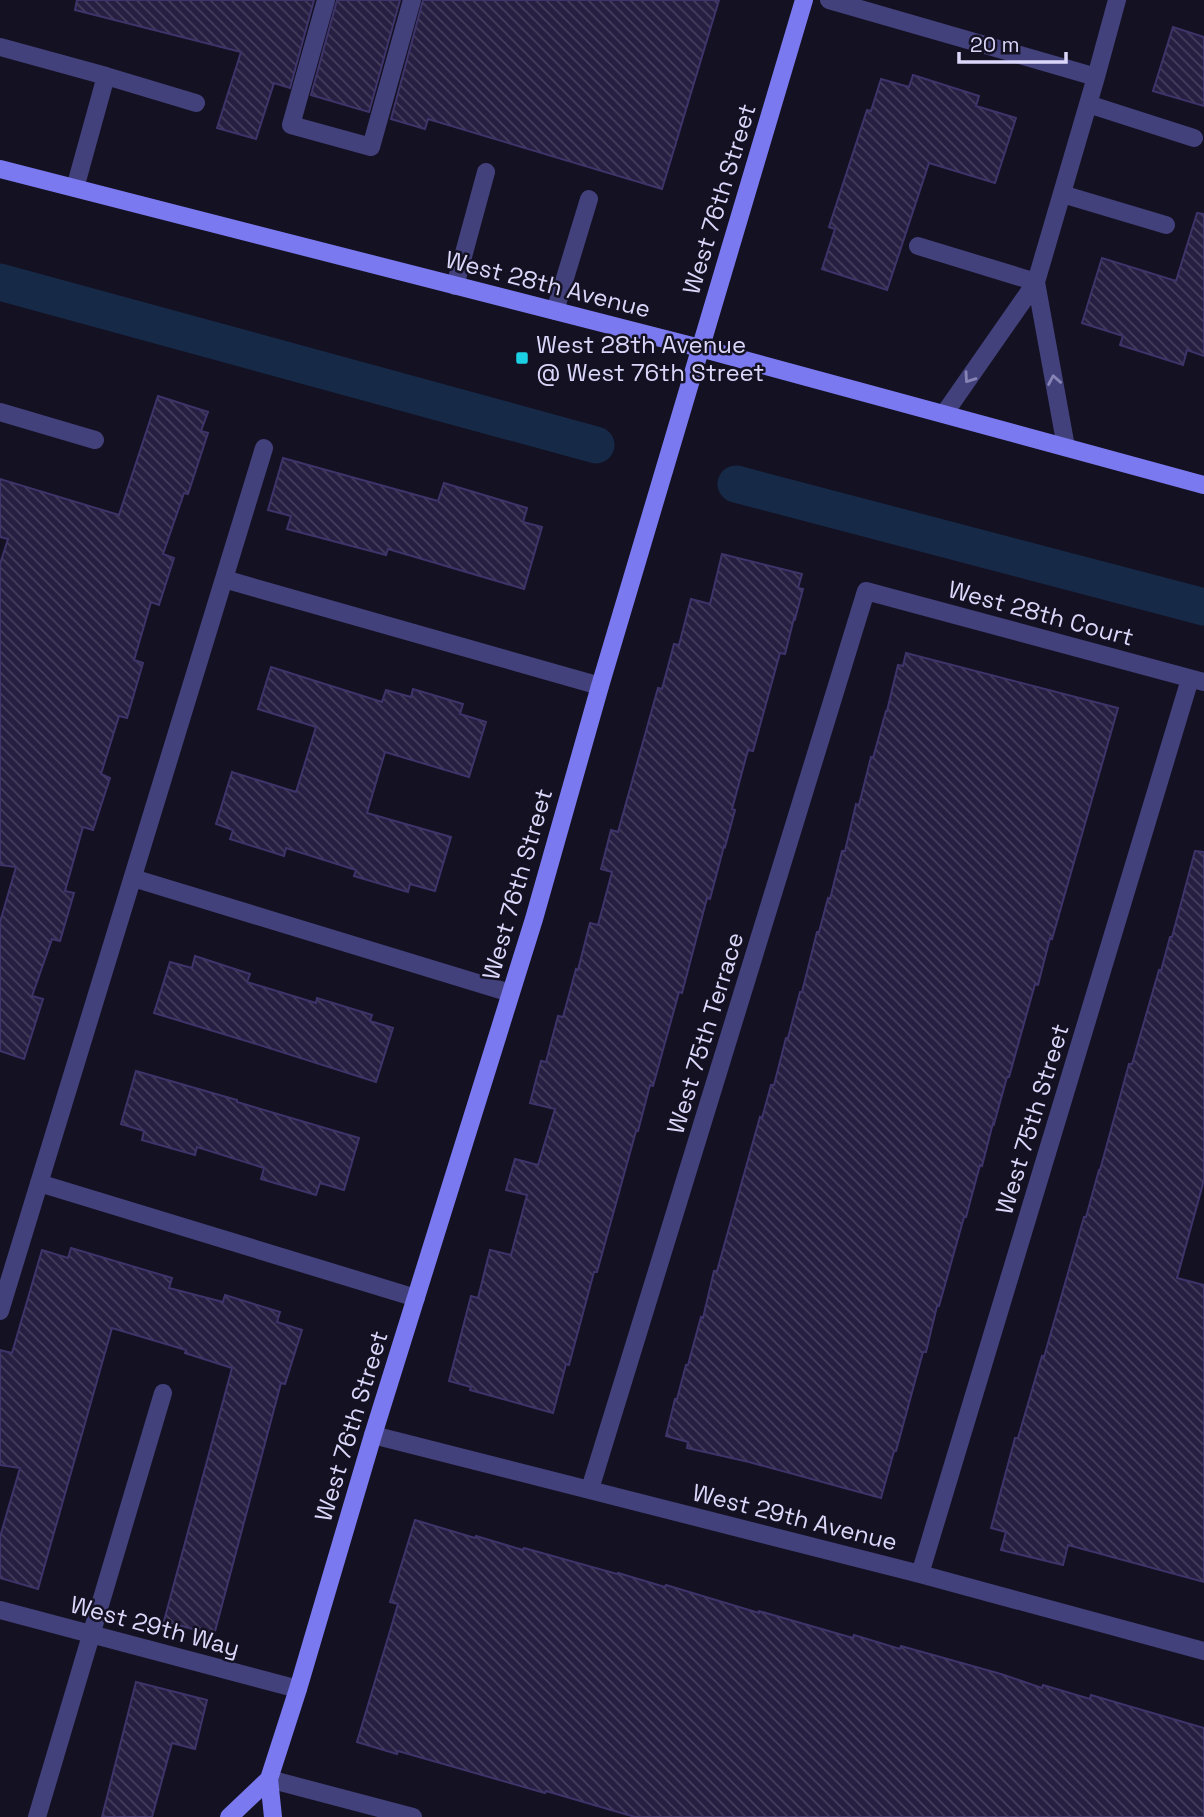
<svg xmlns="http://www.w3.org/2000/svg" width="1204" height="1817" font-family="'Space Grotesk',sans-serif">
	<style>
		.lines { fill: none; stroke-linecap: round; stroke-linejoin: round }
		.canal { stroke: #162947; stroke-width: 37 }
		.building { fill: url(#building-back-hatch); stroke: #3e346a; stroke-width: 2 }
		.lane { stroke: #43417c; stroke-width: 18 }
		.street { stroke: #43417c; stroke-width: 18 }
		.secondary { stroke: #7b79ef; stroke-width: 18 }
		.oneway { stroke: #8784b5 }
		.poi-dot { fill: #1bd0e2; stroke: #141122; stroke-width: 2.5 }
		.labels { text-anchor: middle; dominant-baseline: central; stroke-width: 5; stroke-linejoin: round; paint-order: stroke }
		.street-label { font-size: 24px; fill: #dbd7fa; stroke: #141122 }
		.poi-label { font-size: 24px; fill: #dbd7fa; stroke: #141122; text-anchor: start }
	</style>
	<defs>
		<pattern id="building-back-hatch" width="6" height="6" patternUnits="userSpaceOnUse" patternTransform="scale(1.75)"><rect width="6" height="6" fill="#261f41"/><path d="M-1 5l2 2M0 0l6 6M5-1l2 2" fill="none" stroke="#453f5d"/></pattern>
	</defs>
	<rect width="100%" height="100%" fill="#141122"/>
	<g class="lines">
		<!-- canal -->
		<path class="canal" d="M0,282L596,445
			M736,484L1204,607"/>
	</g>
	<!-- building -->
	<path class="building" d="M77,0H314L290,88L274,83L256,139L217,128L241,52L75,10Z
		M337,0H400L369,112L311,95Z
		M423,0H719L662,189L428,119L425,129L391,119Z
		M1173,27L1204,37V106L1153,91Z
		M913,75L979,96L976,106L1016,118L995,183L929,163L887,290L822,269L835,229L829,227L867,110L871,111L881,79L909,87Z
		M1197,213L1204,214V356L1187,350L1183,365L1120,345L1123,336L1082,323L1102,258L1176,281Z
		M158,396L208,412L201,431L208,433L188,494L184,493L163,554L174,558L159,605L151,602L134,660L143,663L127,718L119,716L101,774L110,778L93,830L83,827L65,891L74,893L60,941L52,939L32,996L43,999L24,1059L0,1051V922L16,867L0,865V564L8,539L0,537V479L119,515Z
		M283,458L438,501L444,483L527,508L523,522L542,527L524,589L388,549L386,555L287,529L291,516L268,510Z
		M722,554L802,574L798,588L803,589L795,619L794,618L785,654L780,653L753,751L748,750L732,809L735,810L725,847L724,846L710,899L707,898L682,993L679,992L653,1086L650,1085L638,1131H636L597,1272H594L569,1365L566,1364L553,1413L470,1390L471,1387L449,1381L471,1296L478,1298L490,1250L511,1255L527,1195L506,1190L515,1159L538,1165L555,1109L530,1103L541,1061L546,1062L558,1016L563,1017L576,969L578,970L590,923L598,925L612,872L601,869L611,830L618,832L658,688L662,689L674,644L679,645L691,599L710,604Z
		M906,653L1118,708L1052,939L1050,938L1038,985L1035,984L1009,1077H1007L994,1124L993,1123L982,1166L980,1165L966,1217H964L939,1306H937L926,1352H923L896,1451H894L881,1498L749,1462L687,1448L688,1442L666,1436L675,1399H677L686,1365H688L701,1317L703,1318L714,1271H717L760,1117L762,1118L771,1085H774L786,1038H788L800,992H802L817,932H819L828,898L830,899L842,851H845L856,804L859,805L871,757L873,758L886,711H887L898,665L903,666Z
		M271,667L382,702L386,690L411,697L413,689L463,704L460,714L486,722L469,777L385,752L367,813L451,837L435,891L410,884L408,892L354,876L356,870L286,848L284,856L230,839L233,830L216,824L232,772L296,792L316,727L258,709Z
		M1195,851L1204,852V1180L1177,1278L1204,1285V1582L1068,1545L1063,1565L1001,1550L1006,1532L991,1528L1015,1438H1018L1042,1356L1044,1357L1084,1217H1086L1099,1170H1100L1129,1064H1132L1159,970L1161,971L1170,937H1172Z
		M195,956L250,974L247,982L316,1003L317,998L372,1015L370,1021L393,1028L376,1082L253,1043L154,1013L170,962L192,968Z
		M136,1071L237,1100V1102L359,1138L344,1190L320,1183L316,1195L261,1179L264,1168L197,1147L195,1155L142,1140L144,1131L121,1124Z
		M71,1248L172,1278L169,1288L223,1302L225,1295L280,1312L277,1322L302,1330L285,1384L281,1383L214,1635L164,1621L232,1368L185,1353L186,1350L112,1328L38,1589L0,1578V1537L20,1468L0,1465V1350L12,1353L42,1250L68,1258Z
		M415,1520L475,1538L476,1536L523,1550L524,1548L617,1574L618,1573L665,1587L666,1585L759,1613V1611L853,1638L854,1635L900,1649L901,1646L1001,1674L1042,1688L1043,1685L1090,1699L1091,1695L1204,1728V1817H635L546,1791L545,1793L398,1751L397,1754L357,1742L398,1604L390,1602Z
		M136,1682L207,1700L195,1749L172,1743L152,1817H102Z"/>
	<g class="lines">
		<!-- lane -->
		<path class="lane" d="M326,0L291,125L371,147L412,0
			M829,0L1096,77L1036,282L944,414
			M0,47L106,76L75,188
			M106,76L196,103
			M1096,77L1117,0
			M1088,104L1194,138
			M1062,194L1166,225
			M918,246L1036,282
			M1036,282L1066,447
			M455,286L486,172
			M555,311L589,199
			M0,412L95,440
			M0,1610L298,1689
			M37,1817L163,1393"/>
		<!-- street -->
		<path class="street" d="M224,579L600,686
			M133,878L510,993
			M39,1183L416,1298
			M0,1311L264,448
			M373,1435L920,1574L1204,1651
			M590,1489L866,591L1204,682
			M920,1574L1190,679
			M269,1779L413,1817"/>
		<!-- secondary -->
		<path class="secondary" d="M0,169L700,348L1204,485
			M229,1817L269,1779
			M273,1817L269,1779L298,1689L373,1435L534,919L600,686L804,0"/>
	</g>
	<!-- one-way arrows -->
	<defs><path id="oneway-chevron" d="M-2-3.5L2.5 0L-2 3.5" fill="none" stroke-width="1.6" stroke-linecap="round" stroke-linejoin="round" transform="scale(1.75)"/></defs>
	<g class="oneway">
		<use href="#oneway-chevron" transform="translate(969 378) rotate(125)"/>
		<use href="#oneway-chevron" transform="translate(1054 380) rotate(-100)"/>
	</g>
	<!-- markers -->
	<rect class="poi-dot" x="515" y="351" width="14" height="14" rx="3.5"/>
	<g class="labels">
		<!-- street labels -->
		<g class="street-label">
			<text transform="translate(719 199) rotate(-73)">West 76th Street</text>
			<text transform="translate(548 284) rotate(14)">West 28th Avenue</text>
			<text transform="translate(1041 613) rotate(15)">West 28th Court</text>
			<text transform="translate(517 884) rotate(-74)">West 76th Street</text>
			<text transform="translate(705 1033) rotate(-73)">West 75th Terrace</text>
			<text transform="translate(1032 1119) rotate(-73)">West 75th Street</text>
			<text transform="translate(351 1426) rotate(-73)">West 76th Street</text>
			<text transform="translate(795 1517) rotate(14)">West 29th Avenue</text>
			<text transform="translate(155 1626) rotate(15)">West 29th Way</text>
		</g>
		<!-- poi labels -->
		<g class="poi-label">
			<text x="536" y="344">West 28th Avenue<tspan x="536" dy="28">@ West 76th Street</tspan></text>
		</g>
	</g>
	<!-- scale -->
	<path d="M959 52v10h107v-10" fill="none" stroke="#dbd7fa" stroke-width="3.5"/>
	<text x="970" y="52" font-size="21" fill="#dbd7fa" stroke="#141122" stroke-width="5" paint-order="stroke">20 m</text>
</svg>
